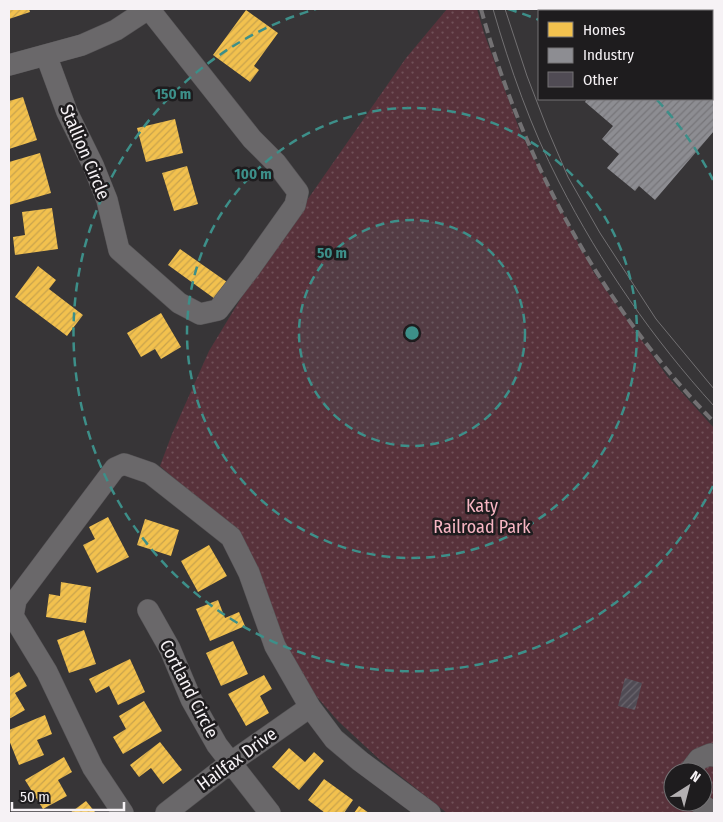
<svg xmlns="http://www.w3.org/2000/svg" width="723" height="822" font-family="'Fira Sans Condensed',sans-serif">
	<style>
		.green { fill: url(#green-dots); fill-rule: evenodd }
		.homes { fill: url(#homes-hatch) }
		.industry { fill: url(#industry-hatch) }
		.building { fill: url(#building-hatch) }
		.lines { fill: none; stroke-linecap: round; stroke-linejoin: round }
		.minor-casing { stroke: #565456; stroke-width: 22 }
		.minor { stroke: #6a686a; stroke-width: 21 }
		.tram { stroke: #727072; stroke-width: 1 }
		.rail { stroke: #727072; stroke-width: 4; stroke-dasharray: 10 5; stroke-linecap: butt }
		.ring { fill: none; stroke: #3d8f89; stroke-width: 2.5; stroke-dasharray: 9 6 }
		.labels { text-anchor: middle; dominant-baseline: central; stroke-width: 5; stroke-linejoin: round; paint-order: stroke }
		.street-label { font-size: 18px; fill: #f6f2f5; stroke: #1e1c1e }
		.park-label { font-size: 18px; fill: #f7b6c3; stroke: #1e1c1e }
		.centre { fill: #3d8f89; stroke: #1e1c1e; stroke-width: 2.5 }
		.ring-label { font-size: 15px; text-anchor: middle; font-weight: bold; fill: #3d8f89; stroke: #1e1c1e; stroke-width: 5; stroke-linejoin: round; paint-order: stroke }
	</style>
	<defs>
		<pattern id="green-dots" width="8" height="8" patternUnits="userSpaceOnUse" patternTransform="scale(1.25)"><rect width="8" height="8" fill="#58323b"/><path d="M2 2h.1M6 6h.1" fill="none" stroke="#715058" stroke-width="1.8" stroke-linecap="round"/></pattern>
		<pattern id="homes-hatch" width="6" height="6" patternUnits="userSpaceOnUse" patternTransform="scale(1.25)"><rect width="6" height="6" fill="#f2c14e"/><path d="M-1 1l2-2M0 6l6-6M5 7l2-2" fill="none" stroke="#c8a34d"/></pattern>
		<pattern id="industry-hatch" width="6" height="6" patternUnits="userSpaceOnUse" patternTransform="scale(1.25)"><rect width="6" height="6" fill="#8d8d92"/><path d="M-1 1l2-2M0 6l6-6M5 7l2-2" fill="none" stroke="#767579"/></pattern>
		<pattern id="building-hatch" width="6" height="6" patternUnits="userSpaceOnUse" patternTransform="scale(1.25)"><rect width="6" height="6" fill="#504b54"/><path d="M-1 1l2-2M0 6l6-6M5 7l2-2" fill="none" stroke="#6a656d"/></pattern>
	</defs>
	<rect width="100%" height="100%" fill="#373537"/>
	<!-- green -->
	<path class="green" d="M447,9H477L484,33L521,134L594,273L667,376L714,428V813H447L380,760L338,721L303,681L230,527L160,466L172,434L209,351L255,275L406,58ZM673,772H703V802H673Z"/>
	<!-- homes -->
	<path class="homes" d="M9,9H29L30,12L9,19Z
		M246,10L278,33L254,66L259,70L250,82L213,55Z
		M23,97L37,140L9,149V101Z
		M175,119L183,153L146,162L137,128Z
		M40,153L51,193L9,205V162Z
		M187,166L198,204L174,211L162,173Z
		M52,208L58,249L15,255L13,237L25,235L22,212Z
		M180,249L227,282L215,299L168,265Z
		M38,266L56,280L49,289L83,315L67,336L15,297Z
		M161,313L181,347L161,359L155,349L141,357L127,333Z
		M108,517L129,557L97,573L83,545L95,539L89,527Z
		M145,519L179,530L171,556L137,545Z
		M209,545L227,576L198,592L181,561Z
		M61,582L91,587L86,623L46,617L49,594L60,596Z
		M218,600L225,618L239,612L245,626L210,641L196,609Z
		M84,630L96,664L69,673L57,640Z
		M233,641L248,674L221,686L206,653Z
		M130,659L145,692L118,705L109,686L96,693L89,679Z
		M19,672L27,686L15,693L25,710L9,719V678Z
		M264,675L272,689L260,696L269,713L246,726L228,694Z
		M144,701L162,731L123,754L113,737L126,729L119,716Z
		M45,715L52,734L37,740L44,755L19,765L9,740V730Z
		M160,742L182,770L163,784L151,768L139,777L130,765Z
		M289,748L305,762L314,752L324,761L299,790L272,767Z
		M64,757L72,772L58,780L67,796L43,809L25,780Z
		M324,779L353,800L344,813H325L308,800Z
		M86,801L95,812L94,813H70Z
		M359,806L369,813H354Z"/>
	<!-- industry -->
	<path class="industry" d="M634,9H668L671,11H631Z
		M678,9H707L710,11H676Z
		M712,13L714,15V131L655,200L639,186L635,191L607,168L619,154L602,139L613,126L585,102L587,99H712Z"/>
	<!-- building -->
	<path class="building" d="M625,678L642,683L635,710L618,706Z"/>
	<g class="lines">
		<!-- minor casing -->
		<g class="minor-casing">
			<path id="minor" d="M46,55L67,112L93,165L107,200L119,250L179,303L200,314L218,310L251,267L295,205L298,192L276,163L252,139L149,9
				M9,65L82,45L116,30L148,9
				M148,610L170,649L191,699L217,745L270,813
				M689,772L699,759L711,754L714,756
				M698,802L714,813
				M123,813L93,768L47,672L13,616L16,600L115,468L124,464L150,473L231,537L249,573L275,646L310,707L334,739L360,761L430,813
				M166,813L230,763L310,707"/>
		</g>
		<!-- minor -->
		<use href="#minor" class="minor"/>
		<!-- tram -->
		<path class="tram" d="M493,9C510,68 531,128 559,182C601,264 653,339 714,406
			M505,9L527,76L547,128L568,177L600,233L656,319L714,389"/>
		<!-- rail -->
		<path class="rail" d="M481,9C523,162 603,308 714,422"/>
	</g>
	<!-- distance rings -->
	<circle cx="412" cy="333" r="113" fill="#3d8f89" fill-opacity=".12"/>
	<g class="ring">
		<circle cx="412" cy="333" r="113"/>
		<circle cx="412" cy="333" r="225"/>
		<path d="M713 486A338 338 0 1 1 316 9M508 9A338 338 0 0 1 539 20M657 100A338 338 0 0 1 713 180"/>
	</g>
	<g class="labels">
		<!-- street labels -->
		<g class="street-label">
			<text transform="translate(85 152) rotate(67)">Stallion Circle</text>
			<text transform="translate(189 689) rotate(63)">Cortland Circle</text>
			<text transform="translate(237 759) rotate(-36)">Hailfax Drive</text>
		</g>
		<!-- park labels -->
		<g class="park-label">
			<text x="482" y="506">Katy<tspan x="482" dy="21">Railroad Park</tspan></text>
		</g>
	</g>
	<circle cx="412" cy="333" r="8" class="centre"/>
	<g class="ring-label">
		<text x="173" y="99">150 m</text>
		<text x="253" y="179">100 m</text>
		<text x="332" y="258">50 m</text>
	</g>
	<!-- border -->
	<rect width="723" height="822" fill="none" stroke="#f6f2f5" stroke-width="20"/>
	<!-- legend -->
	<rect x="538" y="10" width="175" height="90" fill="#1e1c1e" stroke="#747274"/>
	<rect x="548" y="22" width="25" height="15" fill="#f2c14e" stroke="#747274"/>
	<text x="583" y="35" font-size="15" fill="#f6f2f5">Homes</text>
	<rect x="548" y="48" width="25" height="15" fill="#8d8d92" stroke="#747274"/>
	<text x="583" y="60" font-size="15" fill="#f6f2f5">Industry</text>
	<rect x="548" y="72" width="25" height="15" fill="#504b54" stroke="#747274"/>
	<text x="583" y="85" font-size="15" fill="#f6f2f5">Other</text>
	<!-- north arrow -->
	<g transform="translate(688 787) rotate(36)"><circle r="24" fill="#1e1c1e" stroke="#747274"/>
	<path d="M0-4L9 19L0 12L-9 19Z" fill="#b3b0b2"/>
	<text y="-8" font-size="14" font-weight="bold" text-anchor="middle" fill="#f6f2f5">N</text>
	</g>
	<!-- scale -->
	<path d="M12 802v8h112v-8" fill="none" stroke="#f6f2f5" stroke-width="2.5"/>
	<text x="20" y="802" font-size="15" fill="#f6f2f5" stroke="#1e1c1e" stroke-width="4" paint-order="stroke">50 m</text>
</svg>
